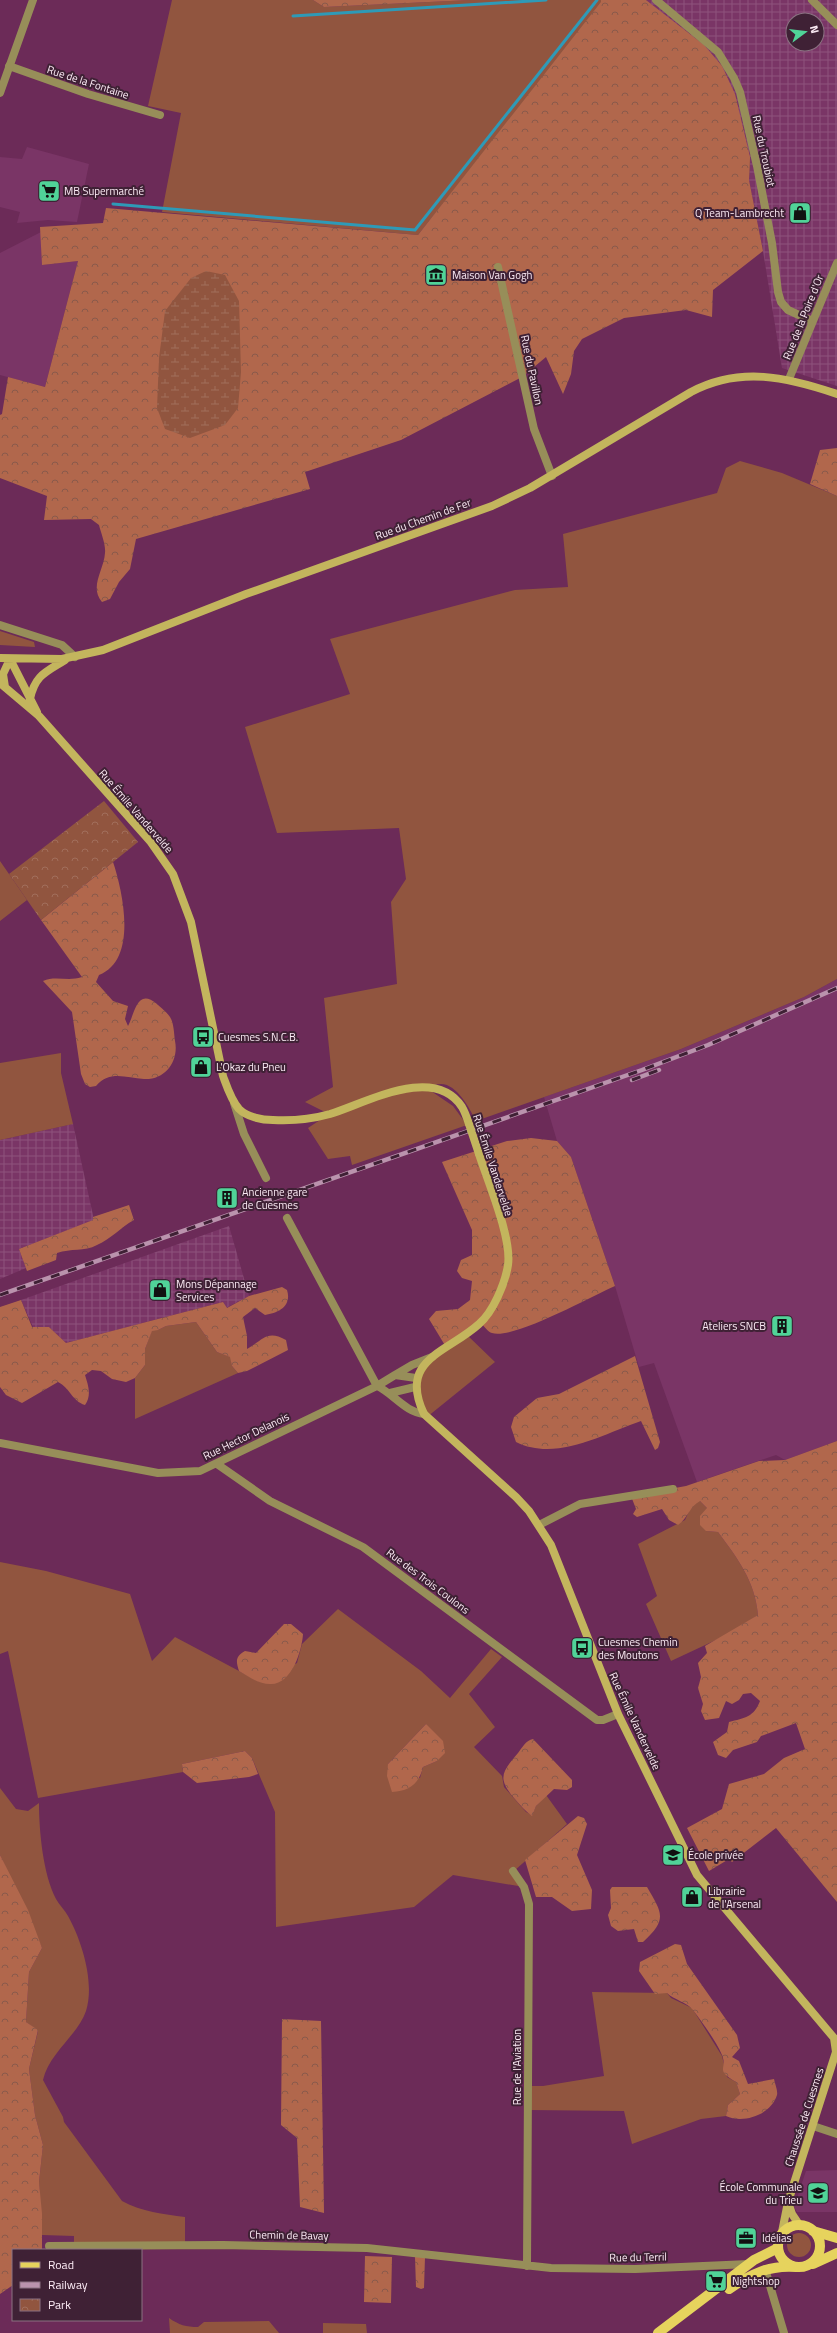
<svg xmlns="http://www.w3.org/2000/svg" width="837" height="2333" font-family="'Titillium Web',sans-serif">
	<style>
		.built { fill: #7a3566 }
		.industrial { fill: url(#industrial-grid); fill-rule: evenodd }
		.green { fill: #91553f; fill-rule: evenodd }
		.forest { fill: url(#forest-crowns) }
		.wetland { fill: url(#wetland-marsh) }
		.park { fill: url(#park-crowns) }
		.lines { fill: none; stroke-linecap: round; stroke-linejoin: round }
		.stream { stroke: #2e9ab7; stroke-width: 3 }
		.minor { stroke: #978e59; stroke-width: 8 }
		.tertiary { stroke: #978e59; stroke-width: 8 }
		.secondary { stroke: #c3b55d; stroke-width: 8 }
		.primary { stroke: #e6d35d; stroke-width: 10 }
		.rail-casing { stroke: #ba93ad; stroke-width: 4.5 }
		.rail { stroke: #3f2135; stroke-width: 3; stroke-dasharray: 9; stroke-linecap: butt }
		.secondary-bridge { stroke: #c3b55d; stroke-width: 8 }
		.labels { text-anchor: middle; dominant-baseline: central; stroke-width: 4; stroke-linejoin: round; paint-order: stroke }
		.street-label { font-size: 11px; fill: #fcebf5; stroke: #3f2135 }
		.poi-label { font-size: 11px; fill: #fcebf5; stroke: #3f2135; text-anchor: start }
	</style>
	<defs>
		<pattern id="industrial-grid" width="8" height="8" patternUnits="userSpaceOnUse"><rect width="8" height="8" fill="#7a3566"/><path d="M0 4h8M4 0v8" fill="none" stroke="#8e527c"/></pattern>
		<pattern id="forest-crowns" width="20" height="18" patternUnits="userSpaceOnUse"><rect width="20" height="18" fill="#b1674c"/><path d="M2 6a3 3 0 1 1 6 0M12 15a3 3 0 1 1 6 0" fill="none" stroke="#895a4b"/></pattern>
		<pattern id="wetland-marsh" width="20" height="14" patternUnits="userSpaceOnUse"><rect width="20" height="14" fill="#91553f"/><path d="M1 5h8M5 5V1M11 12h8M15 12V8" fill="none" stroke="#a16e5b"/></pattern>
		<pattern id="park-crowns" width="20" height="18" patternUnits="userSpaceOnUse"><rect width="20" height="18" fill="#91553f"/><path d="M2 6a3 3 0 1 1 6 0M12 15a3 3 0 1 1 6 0" fill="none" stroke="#a16e5b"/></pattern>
	</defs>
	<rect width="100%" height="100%" fill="#6c2b58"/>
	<!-- built -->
	<path class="built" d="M27,147L89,164L77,222L48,220L17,223L20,212L0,207V157L22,159Z
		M41,232L42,265L78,261L45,387L0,375V253Z
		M837,979V1441L785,1460L776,1455L697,1482L654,1363L639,1367L615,1286L571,1157L557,1141L544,1097L681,1049L804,997Z
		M837,2170V2212H797L794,2207L806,2171Z"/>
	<!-- industrial -->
	<path class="industrial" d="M646,0H837V386L782,368L763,251L749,180L750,157L672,21ZM793,20H817V44H793Z
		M73,1124L94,1220L19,1249L26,1268L0,1279V1140Z
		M229,1226L249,1296L226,1308L223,1302L66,1343L49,1327H33L21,1300Z"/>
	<!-- green -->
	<path class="green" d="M172,0H313L324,7L471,0H618L750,157L749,180L498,135L418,235L162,212L181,113L148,106Z
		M740,461L782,473L837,496V979L804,997L681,1049L476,1121C470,1109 457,1084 441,1084C436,1084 430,1086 425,1087L453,1106L467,1125L352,1165L350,1156L328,1159L308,1128L329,1114L305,1102L333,1087L324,998L397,984L391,902L406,879L399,828L277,833L245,727L350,694L330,639L515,590L568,587L563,534L717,493L726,468Z
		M0,631L34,642L35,647L0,645Z
		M0,861L27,900L0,921Z
		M61,1053V1073L73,1124L0,1140V1063Z
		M196,1322L217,1352L231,1357L232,1366L238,1373L135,1419V1378L145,1365V1349L152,1330H158L166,1326Z
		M466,1334L495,1362L427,1417L415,1387L432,1357Z
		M699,1500L707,1508L706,1531L718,1532C738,1559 755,1581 758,1615L733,1632L671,1661L646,1604L657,1596L638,1544L685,1520L691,1507Z
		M0,1562L46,1571L130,1594L152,1661L175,1637L260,1682L297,1663L302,1644L338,1609L421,1671L450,1698L491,1649L502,1657L469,1694L495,1727L474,1747L502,1776L504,1787L526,1812L532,1815L536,1806L546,1795L567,1824L514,1871L524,1887L453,1875L414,1907L276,1927L275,1812L252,1758L245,1751L182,1764L183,1772L38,1798L8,1651L0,1654ZM426,1724L437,1761L423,1767L420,1778L388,1764Z
		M0,1788L16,1809L28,1811L39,1803C39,1831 43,1874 56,1899C59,1905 65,1910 68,1916C82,1941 95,1983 86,2011C78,2035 49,2053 43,2080L63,2117L64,2122L122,2201C142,2212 163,2214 185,2217V2245L74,2246V2236L42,2235L39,2182L43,2145L35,2115L29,2069L38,2031L26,2022L29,1972L42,1948L0,1855Z
		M592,1992L667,1993L671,1998L692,2008L722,2056L727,2077L736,2082L740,2094L728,2105L726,2116L701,2119L632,2144L624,2111L528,2110V2086H543L604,2076Z
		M787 2245a12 12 0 1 1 24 0a12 12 0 1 1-24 0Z
		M169,2318C179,2325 186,2327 198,2327L204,2322L269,2321L279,2333H170Z
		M323,2323L366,2324L367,2333H323Z"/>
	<!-- forest -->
	<path class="forest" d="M313,0H471L324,7Z
		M601,0H646L704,45L722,66L735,94L750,157L749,180L763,251L713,290L712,317L686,310L624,318L582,339L574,351L571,374L563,394L546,357L522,377L401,440L305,472L310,489L136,539L130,569L119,582L110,599L102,602C89,587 104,570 105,553C106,545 101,533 99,525L91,519L44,520L47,496L0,478V415L2,414L8,377L45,387L78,261L42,265L40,227L103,223L106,208L418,235L601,2Z
		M837,448V496L810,484L820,450Z
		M113,862C123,892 138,960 99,975L96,982L113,1001L128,1006L125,1019L128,1026C135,1013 137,987 157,1004C161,1008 167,1012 170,1017C174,1023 174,1034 175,1041C179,1060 166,1080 144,1079C126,1078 110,1070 96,1086L90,1087L85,1084L81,1074L72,1012L43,981C56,975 67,982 82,977L41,920Z
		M531,1138L557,1141L571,1157L615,1286C592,1296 513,1340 492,1333C488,1332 484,1326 481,1323L446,1347L429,1319L436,1311L458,1309L470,1300L472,1281L462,1278L457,1271L461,1260L472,1255V1230L442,1162L507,1141Z
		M129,1205L134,1220C121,1227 111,1239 97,1245C84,1252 71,1248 57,1253L56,1260L27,1271L19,1249L93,1220V1217Z
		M282,1287L287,1290C292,1306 279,1313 265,1315L255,1308L243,1317L247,1336V1349C263,1340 267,1329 286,1340L288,1350L247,1371L238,1373L232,1366L230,1357L217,1352L196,1322L166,1326L158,1330L152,1331L145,1349V1365L135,1378L126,1382L112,1379L101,1371L92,1370L85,1375C88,1385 92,1395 85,1405C72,1401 70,1388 58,1382L22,1403L6,1395L0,1387V1307L21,1300L32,1327H49L66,1343L223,1302L227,1308L249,1296Z
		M635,1356L660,1442L658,1448L655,1450L641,1421C603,1434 556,1462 516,1442L511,1427L514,1417L537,1398L559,1394Z
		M837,1441V1902L776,1828L732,1862L729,1859L709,1871L687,1828L722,1809L729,1784L764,1774L784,1758L805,1749L796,1723L761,1736L757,1742L733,1750L726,1758L718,1755L713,1742L727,1732L729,1722C745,1718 754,1717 760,1701L751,1693L743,1694L739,1700L732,1704L726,1701L719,1718L705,1720L701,1711L703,1704L698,1688L701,1677L698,1663L707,1653L705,1646L758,1615C755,1581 738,1559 718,1532L706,1531L700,1525V1516L707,1508L700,1501C689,1507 688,1518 678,1525L669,1520L662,1509L637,1517L633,1514L636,1509L631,1496L686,1486L759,1461L785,1460Z
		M284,1624H291L303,1634C302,1650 292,1685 270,1684C259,1684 249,1677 239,1671C236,1661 235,1657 245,1651L256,1653Z
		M426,1724L443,1741L445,1753L437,1761L423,1767C419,1784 409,1791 392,1792L387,1776L388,1764Z
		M533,1739L572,1780V1787L567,1790L554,1789L536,1806L532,1816C525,1811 520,1805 514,1798C497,1778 502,1772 518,1753C522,1748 526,1740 533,1739Z
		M245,1751L252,1758L258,1774L249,1777L197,1783L183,1772L182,1764Z
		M578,1816L584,1818L587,1824L577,1855L592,1890L591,1909L572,1911L552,1897H536L525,1860Z
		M0,1855L28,1910L42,1948L29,1972L26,2022L38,2030L29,2069L35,2115L43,2145L39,2182L42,2214V2250H13V2285L0,2294Z
		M612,1887H647C662,1913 668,1919 643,1942H638L634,1929L618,1931L611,1926L608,1915L611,1908L610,1890Z
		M675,1944L681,1945L687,1964L737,2035L740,2048L732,2057L739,2061L748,2084L774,2079C775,2084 778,2091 777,2095C771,2115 743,2124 726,2116L728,2105L740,2094L736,2082C714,2069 728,2070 722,2055C716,2041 702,2022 693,2010C687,2002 674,2000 667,1993L655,1994L639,1971L640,1962Z
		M282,2019L321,2021L324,2213L300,2207L297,2138L281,2125Z
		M365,2256L392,2257L391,2303L364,2302Z
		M415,2257H425L424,2288L421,2289L416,2287Z"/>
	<!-- wetland -->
	<path class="wetland" d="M206,271L225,275L239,301L241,372L238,408L225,425L190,438L165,429L157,408L159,358L165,311L191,278Z"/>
	<!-- park -->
	<path class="park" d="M104,801L138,842L41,920L9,874Z"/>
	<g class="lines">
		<!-- stream -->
		<path class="stream" d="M293,16L546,0
			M113,204L415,230L597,0"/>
		<!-- minor -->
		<path class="minor" d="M656,0L718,52L734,78L740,92L757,166L772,243L778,292L781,302L788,310L812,321
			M812,0L837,25
			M9,66L88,94L160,115
			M498,267L534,429L552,476
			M0,625L62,645L75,657
			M234,1103L244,1134L266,1178
			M287,1218L377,1386C394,1394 405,1412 424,1414
			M395,1375L412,1365L432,1357
			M390,1393L415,1387
			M0,1443L158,1473L200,1471L377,1386L395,1375L416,1378
			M217,1464L270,1501L363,1547L597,1720H603L618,1714
			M539,1525L580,1504L673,1489
			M513,1871L524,1887L529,1904L527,2266
			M813,2126L837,2134
			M49,2246L223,2245L367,2248L551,2268L635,2269L749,2264
			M765,2269L784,2333"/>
		<!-- tertiary -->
		<path class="tertiary" d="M0,93L33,0
			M789,379L837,263"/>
		<!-- secondary -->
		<path class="secondary" d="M0,658L62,659L103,650L246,594L492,506L530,488L691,392C740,366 787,377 837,394
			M10,659L37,712
			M0,683L39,716L150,841L173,874L191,922L223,1076C227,1087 231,1100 239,1109C247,1117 262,1120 273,1120C291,1121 312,1119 330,1114C366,1103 434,1064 462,1107C465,1112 467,1118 469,1124
			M5,687L3,674L10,659
			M30,699C35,675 46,672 65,660
			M479,1154C488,1182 512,1238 508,1265C505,1284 493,1312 479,1324C447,1353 398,1359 424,1414L516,1497L529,1511L551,1545L618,1714L697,1875L834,2038L836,2052L788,2202L781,2237
			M788,2202L792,2214L800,2226"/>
		<!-- primary -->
		<path class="primary" d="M778 2246a21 21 0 1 1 42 0a21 21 0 1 1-42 0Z
			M813,2231L837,2238
			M813,2264L837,2253
			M729,2289C751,2274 769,2265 796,2267
			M658,2333L754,2260L778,2248"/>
		<!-- rail casing -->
		<g class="rail-casing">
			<path id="rail" d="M632,1080L659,1070
				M0,1295L642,1070L708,1045L837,988"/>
		</g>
		<!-- rail -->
		<use href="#rail" class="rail"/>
		<!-- secondary-bridge -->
		<path class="secondary-bridge" d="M469,1124L479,1154"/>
	</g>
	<!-- icons -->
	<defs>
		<g id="supermarket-square" transform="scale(1.15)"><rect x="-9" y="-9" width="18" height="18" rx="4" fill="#50d398" stroke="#3f2135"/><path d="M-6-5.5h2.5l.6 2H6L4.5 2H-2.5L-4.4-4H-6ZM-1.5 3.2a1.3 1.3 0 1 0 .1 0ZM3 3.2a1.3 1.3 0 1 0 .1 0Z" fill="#111"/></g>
		<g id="shop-square" transform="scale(1.15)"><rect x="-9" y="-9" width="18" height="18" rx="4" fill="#50d398" stroke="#3f2135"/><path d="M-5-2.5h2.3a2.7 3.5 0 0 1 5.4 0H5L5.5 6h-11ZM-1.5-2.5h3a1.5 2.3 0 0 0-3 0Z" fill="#111"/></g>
		<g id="museum-square" transform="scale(1.15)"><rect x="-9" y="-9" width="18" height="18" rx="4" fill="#50d398" stroke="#3f2135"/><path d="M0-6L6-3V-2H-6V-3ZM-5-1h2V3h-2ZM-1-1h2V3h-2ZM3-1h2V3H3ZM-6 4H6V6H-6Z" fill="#111"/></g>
		<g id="bus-square" transform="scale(1.15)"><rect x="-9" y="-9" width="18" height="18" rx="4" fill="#50d398" stroke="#3f2135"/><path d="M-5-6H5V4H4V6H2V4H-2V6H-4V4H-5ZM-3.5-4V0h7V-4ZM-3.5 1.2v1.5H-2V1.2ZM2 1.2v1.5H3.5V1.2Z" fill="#111"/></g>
		<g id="building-square" transform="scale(1.15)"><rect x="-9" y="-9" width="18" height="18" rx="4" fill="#50d398" stroke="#3f2135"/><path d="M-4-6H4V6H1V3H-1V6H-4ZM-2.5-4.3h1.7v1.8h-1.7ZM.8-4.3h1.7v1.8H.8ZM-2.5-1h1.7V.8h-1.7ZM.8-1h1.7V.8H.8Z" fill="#111"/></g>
		<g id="school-square" transform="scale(1.15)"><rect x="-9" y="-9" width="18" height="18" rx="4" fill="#50d398" stroke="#3f2135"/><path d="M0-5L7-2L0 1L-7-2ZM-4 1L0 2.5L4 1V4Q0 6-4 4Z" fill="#111"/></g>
		<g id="office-square" transform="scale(1.15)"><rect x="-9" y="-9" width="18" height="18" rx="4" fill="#50d398" stroke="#3f2135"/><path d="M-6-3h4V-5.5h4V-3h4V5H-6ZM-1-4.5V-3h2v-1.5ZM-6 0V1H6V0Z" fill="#111"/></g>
	</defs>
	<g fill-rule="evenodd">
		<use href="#supermarket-square" x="49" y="191"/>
		<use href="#shop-square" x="800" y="213"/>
		<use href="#museum-square" x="436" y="275"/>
		<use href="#bus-square" x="203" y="1037"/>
		<use href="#shop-square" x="201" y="1067"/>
		<use href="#building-square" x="227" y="1198"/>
		<use href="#shop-square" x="160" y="1290"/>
		<use href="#building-square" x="782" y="1326"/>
		<use href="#bus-square" x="582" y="1648"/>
		<use href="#school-square" x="673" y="1855"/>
		<use href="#shop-square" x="692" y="1897"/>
		<use href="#school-square" x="818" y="2193"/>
		<use href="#office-square" x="746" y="2238"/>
		<use href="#supermarket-square" x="716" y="2281"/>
	</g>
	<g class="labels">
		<!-- street labels -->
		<g class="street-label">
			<text transform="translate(88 82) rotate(18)">Rue de la Fontaine</text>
			<text transform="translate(764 151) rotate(78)">Rue du Troubiot</text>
			<text transform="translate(803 317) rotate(-68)">Rue de la Poire d'Or</text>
			<text transform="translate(532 370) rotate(78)">Rue du Pavillon</text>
			<text transform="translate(423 519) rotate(-20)">Rue du Chemin de Fer</text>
			<text transform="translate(136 811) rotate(49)">Rue Émile Vandervelde</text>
			<text transform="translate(493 1165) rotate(72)">Rue Émile Vandervelde</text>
			<text transform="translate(246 1436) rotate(-26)">Rue Hector Delanois</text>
			<text transform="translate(428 1581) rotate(37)">Rue des Trois Coulons</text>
			<text transform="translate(635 1721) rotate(65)">Rue Émile Vandervelde</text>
			<text transform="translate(517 2067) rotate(-90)">Rue de l'Aviation</text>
			<text transform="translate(804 2117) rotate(-72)">Chaussée de Cuesmes</text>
			<text transform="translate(289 2235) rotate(1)">Chemin de Bavay</text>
			<text transform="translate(638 2257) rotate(-1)">Rue du Terril</text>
		</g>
		<!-- poi labels -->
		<g class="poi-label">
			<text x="64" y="191">MB Supermarché</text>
			<text x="784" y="213" text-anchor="end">Q Team-Lambrecht</text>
			<text x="452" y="275">Maison Van Gogh</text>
			<text x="218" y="1037">Cuesmes S.N.C.B.</text>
			<text x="216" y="1067">L'Okaz du Pneu</text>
			<text x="242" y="1192">Ancienne gare<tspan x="242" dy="13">de Cuesmes</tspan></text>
			<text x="176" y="1284">Mons Dépannage<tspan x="176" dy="13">Services</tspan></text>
			<text x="766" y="1326" text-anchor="end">Ateliers SNCB</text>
			<text x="598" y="1642">Cuesmes Chemin<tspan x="598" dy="13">des Moutons</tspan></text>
			<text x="688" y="1855">École privée</text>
			<text x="708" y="1891">Librairie<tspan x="708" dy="13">de l'Arsenal</tspan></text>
			<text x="802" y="2187" text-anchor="end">École Communale<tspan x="802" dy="13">du Trieu</tspan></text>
			<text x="762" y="2238">Idélias</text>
			<text x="732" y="2281">Nightshop</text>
		</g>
	</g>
	<!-- legend -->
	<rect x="12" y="2249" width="130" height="72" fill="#3f2135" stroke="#8b7282"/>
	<rect x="20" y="2262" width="20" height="6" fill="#e6d35d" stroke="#8b7282"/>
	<text x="48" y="2269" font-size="12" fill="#fcebf5">Road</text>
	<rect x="20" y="2282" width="20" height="6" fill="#ba93ad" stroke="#8b7282"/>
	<text x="48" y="2289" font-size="12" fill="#fcebf5">Railway</text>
	<rect x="20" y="2299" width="20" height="12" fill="url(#park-crowns)" stroke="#8b7282"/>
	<text x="48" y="2309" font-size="12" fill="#fcebf5">Park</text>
	<!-- north arrow -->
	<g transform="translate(805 32) rotate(75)"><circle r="19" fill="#3f2135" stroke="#8b7282"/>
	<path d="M0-3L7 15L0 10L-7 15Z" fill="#50d398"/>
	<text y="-6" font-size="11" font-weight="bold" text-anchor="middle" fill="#fcebf5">N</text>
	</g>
</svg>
